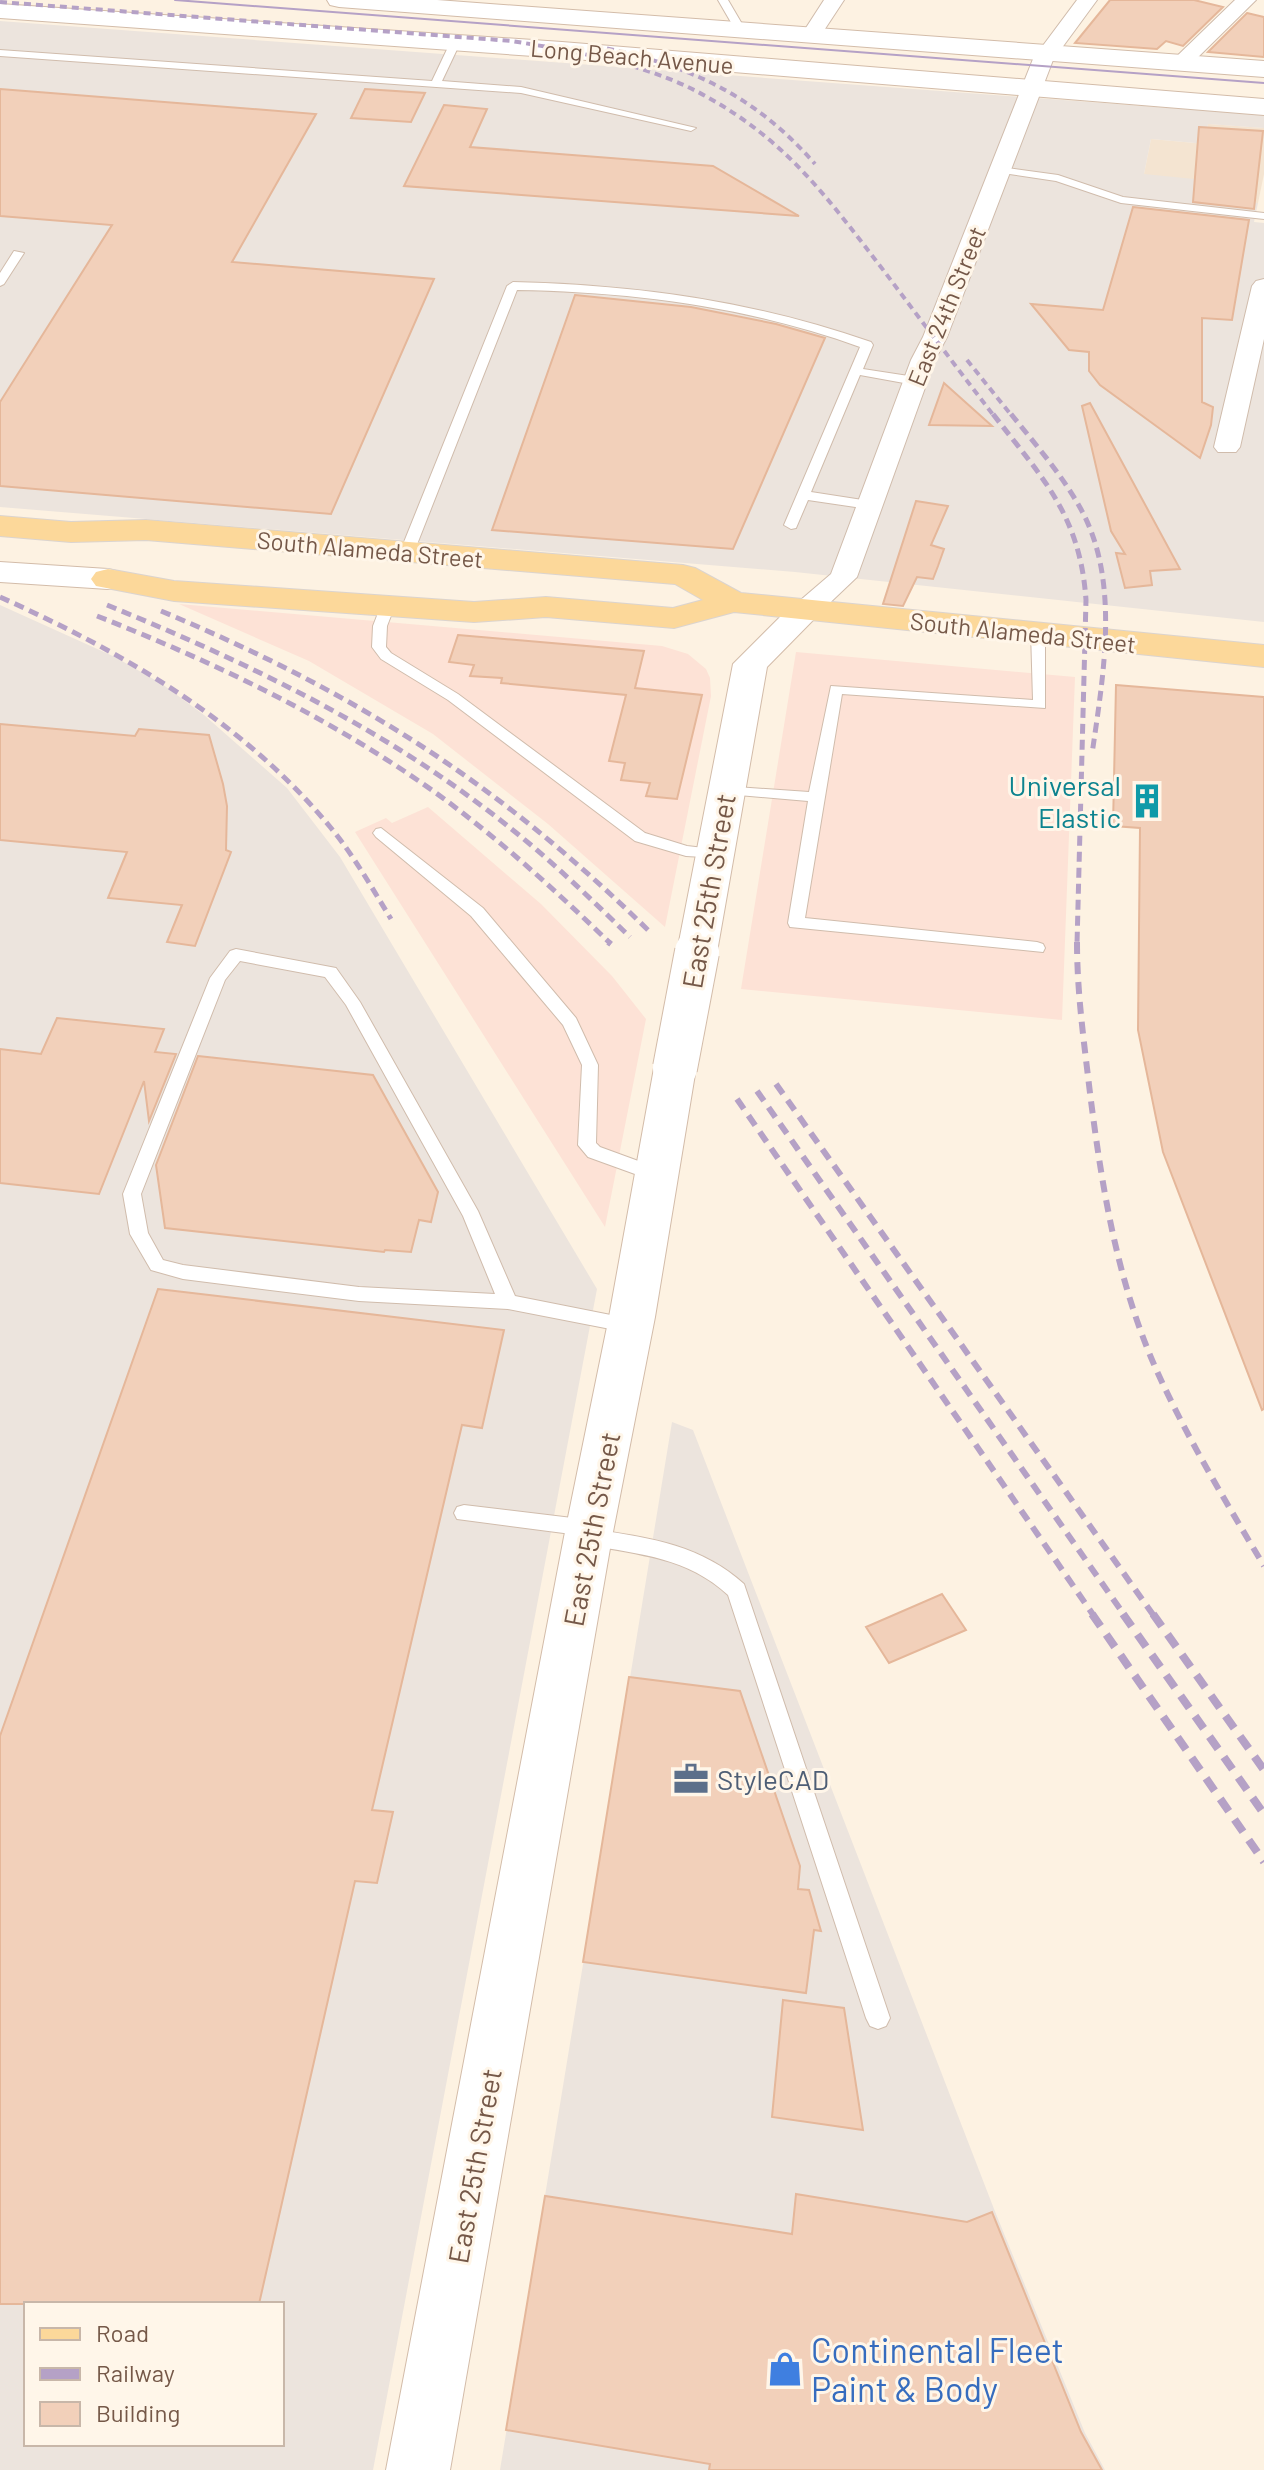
<svg xmlns="http://www.w3.org/2000/svg" width="1264" height="2470" font-family="Barlow,sans-serif">
	<style>
		.residential { fill: #f4e4d1 }
		.commercial { fill: #fde2d6 }
		.industrial { fill: #ece4dd; fill-rule: evenodd }
		.building { fill: #f2d0ba; stroke: #e5b79a; stroke-width: 2 }
		.lines { fill: none; stroke-linecap: round; stroke-linejoin: round }
		.lane-casing { stroke: #d0bcac; stroke-width: 2 }
		.street-casing { stroke: #d0bcac; stroke-width: 2 }
		.secondary-casing { stroke: #d3bca9; stroke-width: 2 }
		.primary-casing { stroke: #dbd4cf; stroke-width: 2 }
		.lane { fill: #fff; fill-rule: evenodd }
		.street { fill: #fff; fill-rule: evenodd }
		.secondary { fill: #fff; fill-rule: evenodd }
		.primary { fill: #fcd89a; fill-rule: evenodd }
		.tram { stroke: #b5a1c6; stroke-width: 2 }
		.rail-far3 { stroke: #b5a1c6; stroke-width: 4; stroke-dasharray: 7 5; stroke-linecap: butt }
		.rail-far2 { stroke: #b5a1c6; stroke-width: 5; stroke-dasharray: 10 6; stroke-linecap: butt }
		.rail-far1 { stroke: #b5a1c6; stroke-width: 6; stroke-dasharray: 12 8; stroke-linecap: butt }
		.rail { stroke: #b5a1c6; stroke-width: 8; stroke-dasharray: 15 10; stroke-linecap: butt }
		.secondary-bridge-casing { stroke: #d3bca9; stroke-width: 46; stroke-linecap: butt }
		.secondary-bridge { stroke: #fff; stroke-width: 44 }
		.labels { text-anchor: middle; dominant-baseline: central; stroke-width: 6; stroke-linejoin: round; paint-order: stroke }
		.far-street-label { font-size: 24px; fill: #755848; stroke: #fff6e9 }
		.culture-label { font-size: 28px; fill: #0d838f; stroke: #fff6e9; text-anchor: end }
		.street-label { font-size: 28px; fill: #755848; stroke: #fff6e9 }
		.service-label { font-size: 28px; fill: #4e5e75; stroke: #fff6e9; text-anchor: start }
		.near-shop-label { font-size: 34px; fill: #366cbe; stroke: #fff6e9; text-anchor: start }
	</style>
	<rect width="100%" height="100%" fill="#fdf2e2"/>
	<!-- residential -->
	<path class="residential" d="M1208,124L1264,128V174L1258,203L1193,198L1144,174L1151,139L1206,144Z"/>
	<!-- commercial -->
	<path class="commercial" d="M179,604L662,646L688,654L706,669L710,678L711,696L665,927L548,824L433,734L309,661Z
		M796,652L1075,677L1062,1020L741,989Z
		M428,807L541,904L612,976L646,1019L605,1227L355,832L386,818L392,823Z"/>
	<!-- industrial -->
	<path class="industrial" d="M0,21L1264,115V128L1208,124L1206,144L1151,139L1144,174L1194,179L1193,198L1258,203L1254,222L1264,223V622L795,572L0,507Z
		M0,605L115,657L162,684L204,715L287,788L340,857L597,1289L373,2470H0ZM26,2304H282V2444H26Z
		M672,1422L693,1430L994,2209L1085,2433L1105,2470H500Z"/>
	<!-- building -->
	<path class="building" d="M1110,0H1194L1223,7L1183,46L1166,41L1157,49L1075,43Z
		M1247,13L1264,17V57L1208,52Z
		M0,89L316,114L232,262L434,279L331,514L0,486V402L112,225L0,216Z
		M365,89L425,93L411,122L351,118Z
		M444,105L487,109L470,147L713,166L799,216L404,186Z
		M1199,127L1263,131L1254,209L1193,202Z
		M1133,207L1249,220L1232,320L1202,318V402L1213,407L1211,425L1200,458L1100,385L1089,371V352L1069,350L1031,304L1103,310Z
		M575,295L691,307L776,324L825,338L733,549L492,530Z
		M944,383L992,426L929,425Z
		M1090,403L1180,569L1150,571L1152,585L1125,588L1116,553L1125,554L1111,531L1082,406Z
		M916,501L948,506L931,545L944,549L938,566L933,579L917,577L903,606L883,604Z
		M458,635L644,651L635,688L702,695L677,799L646,796L650,783L621,780L625,763L609,761L626,695L501,683L502,678L470,676L474,665L449,662Z
		M1116,685L1264,697V1409L1262,1410L1163,1152L1138,1030L1140,828L1113,826Z
		M0,724L135,736L139,729L209,735L223,784L227,806L226,850L231,852L195,946L167,942L182,905L108,898L127,852L0,840Z
		M57,1018L164,1029L155,1052L176,1054L149,1121L144,1081L99,1194L0,1183V1049L41,1054Z
		M198,1056L373,1075L438,1192L431,1222L419,1220L411,1252L385,1250L384,1252L165,1228L156,1165Z
		M158,1289L504,1330L482,1428L462,1425L372,1810L393,1812L377,1883L355,1881L259,2304H0V1736Z
		M942,1594L966,1630L889,1663L866,1627Z
		M629,1677L740,1691L800,1866L798,1889L809,1890L821,1931L814,1930L806,1993L583,1962Z
		M783,2000L844,2008L863,2130L772,2117Z
		M796,2194L967,2222L992,2212L1081,2432L1102,2470H709L710,2464L506,2430L545,2196L792,2234Z"/>
	<g class="lines">
		<!-- lane casing -->
		<g class="lane-casing">
			<path id="lane" d="M718,0H728L745,29L744,31H736Z
				M455,40L460,43L442,81L521,87L696,128L691,131L521,93L0,56V50L432,81L450,43Z
				M1000,167L1058,175L1123,197L1264,213V219L1121,203L1056,181L996,172L994,170Z
				M14,251L24,253L4,284L0,286V273Z
				M513,282C637,285 754,301 871,342L873,345L863,369L915,377L921,381L915,385L860,375L811,492L869,501L876,505L869,509L808,500L796,528L791,529L784,525L860,347C749,307 636,292 517,290L414,552L407,556L402,555L400,552L507,286Z
				M387,604L394,608L387,626L386,647L391,653L458,694L645,833L687,846L721,850L724,854L721,858L686,856L635,841L448,700L381,659L372,647L373,626L380,608Z
				M1038,628L1045,632V708L842,694L805,918L1037,942L1043,944L1045,948L1043,952L790,927L788,923L808,801L727,794L722,792V786L809,792L831,686L1033,700L1031,632Z
				M381,828L483,908L576,1018L598,1065L596,1143L600,1147L663,1170L666,1175L663,1180L657,1182L588,1157L578,1145L582,1065L563,1025L471,916L376,837L373,833L376,829Z
				M236,949L336,968L360,1002L478,1211L515,1296L631,1319L638,1321L640,1326L638,1331L631,1333L508,1309L359,1301L183,1279L151,1270L130,1234L123,1194L210,978L230,951ZM240,961L325,977L346,1005L463,1216L495,1294L359,1287L183,1265L163,1260L148,1233L141,1194L225,980Z
				M464,1505L589,1520L596,1522L598,1530C652,1538 702,1546 744,1584L890,2018L886,2026L878,2029L870,2026L866,2018L728,1595C688,1558 640,1554 588,1545L581,1543L579,1535L457,1519L454,1513L457,1507Z"/>
		</g>
		<!-- street casing -->
		<g class="street-casing">
			<path id="street" d="M824,0H844L819,38H805L802,34Z
				M1077,0H1097L1053,60L947,337L935,360L857,577L816,616L806,618L796,616L792,610L796,604L831,574L911,360L923,337L1033,59Z
				M1235,0H1256L1188,67H1174L1171,63L1174,59Z
				M1264,279V339L1240,447L1236,452H1218L1214,447L1252,286L1256,281Z"/>
		</g>
		<!-- secondary casing -->
		<g class="secondary-casing">
			<path id="secondary" d="M327,0H437L1264,61V77L339,7L330,5Z
				M0,4L562,42L1264,99V115L562,58L0,18Z
				M0,562L108,569L120,572L125,579L120,586L108,589L0,582Z
				M806,600L818,603L823,610L767,667L717,952L711,962L697,966L683,962L677,952L733,664L794,603Z
				M675,1053L690,1057L696,1068L655,1317L612,1537L450,2470H386L564,1537L609,1317L654,1068L660,1057Z"/>
		</g>
		<!-- primary casing -->
		<g class="primary-casing">
			<path id="primary" d="M0,516L71,522L146,520L683,565L695,568L741,593L1264,645V667L734,612L674,628L546,617L474,622L174,601L96,586L91,579L96,572L108,569L174,581L474,602L546,597L673,608L703,600L675,584L146,540L71,542L0,536Z"/>
		</g>
		<!-- lane -->
		<use href="#lane" class="lane"/>
		<!-- street -->
		<use href="#street" class="street"/>
		<!-- secondary -->
		<use href="#secondary" class="secondary"/>
		<!-- primary -->
		<use href="#primary" class="primary"/>
		<!-- tram -->
		<path class="tram" d="M175,0L1264,83"/>
		<!-- rail-far3 -->
		<path class="rail-far3" d="M0,2L512,41C578,52 650,64 709,98C789,143 829,200 884,271C920,319 957,368 994,416
			M595,46C686,64 753,93 815,164
			M967,360L1012,416"/>
		<!-- rail-far2 -->
		<path class="rail-far2" d="M993,414C1042,478 1080,514 1086,600L1077,944
			M1011,414C1036,445 1064,477 1083,513C1120,585 1103,677 1092,754
			M0,597C124,653 243,721 331,828C354,856 372,888 391,919
			M107,605C251,664 392,732 514,831C555,864 592,900 630,937
			M161,611C355,692 498,783 648,930
			M97,616C216,663 331,718 436,793C498,838 555,890 611,944"/>
		<!-- rail-far1 -->
		<path class="rail-far1" d="M608,942L611,944
			M1077,942C1077,993 1084,1042 1090,1093C1102,1188 1117,1281 1156,1369C1187,1438 1226,1502 1264,1566
			M776,1084L1154,1616
			M757,1091L1125,1616
			M737,1099L1094,1616"/>
		<!-- rail -->
		<path class="rail" d="M1092,1614L1264,1862
			M1123,1614L1264,1814
			M1153,1614L1264,1770"/>
		<!-- secondary-bridge casing -->
		<g class="secondary-bridge-casing">
			<path id="secondary-bridge" d="M675,1068L697,952"/>
		</g>
		<!-- secondary-bridge -->
		<use href="#secondary-bridge" class="secondary-bridge"/>
	</g>
	<!-- icons -->
	<defs>
		<g id="building-bare" transform="scale(2.76)"><path d="M-4-6H4V6H1V3H-1V6H-4ZM-2.5-4.3h1.7v1.8h-1.7ZM.8-4.3h1.7v1.8H.8ZM-2.5-1h1.7V.8h-1.7ZM.8-1h1.7V.8H.8Z" fill="#0f9aa8" stroke="#fff6e9" stroke-width="2.5" paint-order="stroke"/></g>
		<g id="office-bare" transform="scale(2.76)"><path d="M-6-3h4V-5.5h4V-3h4V5H-6ZM-1-4.5V-3h2v-1.5ZM-6 0V1H6V0Z" fill="#5c6f8a" stroke="#fff6e9" stroke-width="2.5" paint-order="stroke"/></g>
		<g id="shop-bare" transform="scale(2.76)"><path d="M-5-2.5h2.3a2.7 3.5 0 0 1 5.4 0H5L5.5 6h-11ZM-1.5-2.5h3a1.5 2.3 0 0 0-3 0Z" fill="#3f7fe0" stroke="#fff6e9" stroke-width="2.5" paint-order="stroke"/></g>
	</defs>
	<g fill-rule="evenodd">
		<use href="#building-bare" x="1147" y="801"/>
		<use href="#office-bare" x="691" y="1779"/>
		<use href="#shop-bare" x="785" y="2369"/>
	</g>
	<g class="labels">
		<!-- far-street labels -->
		<g class="far-street-label">
			<text transform="translate(632 56) rotate(5)">Long Beach Avenue</text>
			<text transform="translate(946 306) rotate(-68)">East 24th Street</text>
			<text transform="translate(370 549) rotate(5)">South Alameda Street</text>
			<text transform="translate(1023 632) rotate(6)">South Alameda Street</text>
		</g>
		<!-- culture labels -->
		<g class="culture-label">
			<text x="1121" y="785">Universal<tspan x="1121" dy="32">Elastic</tspan></text>
		</g>
		<!-- street labels -->
		<g class="street-label">
			<text transform="translate(708 891) rotate(-80)">East 25th Street</text>
			<text transform="translate(591 1529) rotate(-79)">East 25th Street</text>
			<text transform="translate(474 2166) rotate(-80)">East 25th Street</text>
		</g>
		<!-- service labels -->
		<g class="service-label">
			<text x="717" y="1779">StyleCAD</text>
		</g>
		<!-- near-shop labels -->
		<g class="near-shop-label">
			<text x="811" y="2349">Continental Fleet<tspan x="811" dy="39">Paint &amp; Body</tspan></text>
		</g>
	</g>
	<!-- legend -->
	<rect x="24" y="2302" width="260" height="144" fill="#fff6e9" stroke="#c8b7a9" stroke-width="2"/>
	<rect x="40" y="2328" width="40" height="12" fill="#fcd89a" stroke="#c8b7a9" stroke-width="2"/>
	<text x="96" y="2342" font-size="24" fill="#755848">Road</text>
	<rect x="40" y="2368" width="40" height="12" fill="#b5a1c6" stroke="#c8b7a9" stroke-width="2"/>
	<text x="96" y="2382" font-size="24" fill="#755848">Railway</text>
	<rect x="40" y="2402" width="40" height="24" fill="#f2d0ba" stroke="#c8b7a9" stroke-width="2"/>
	<text x="96" y="2422" font-size="24" fill="#755848">Building</text>
</svg>
